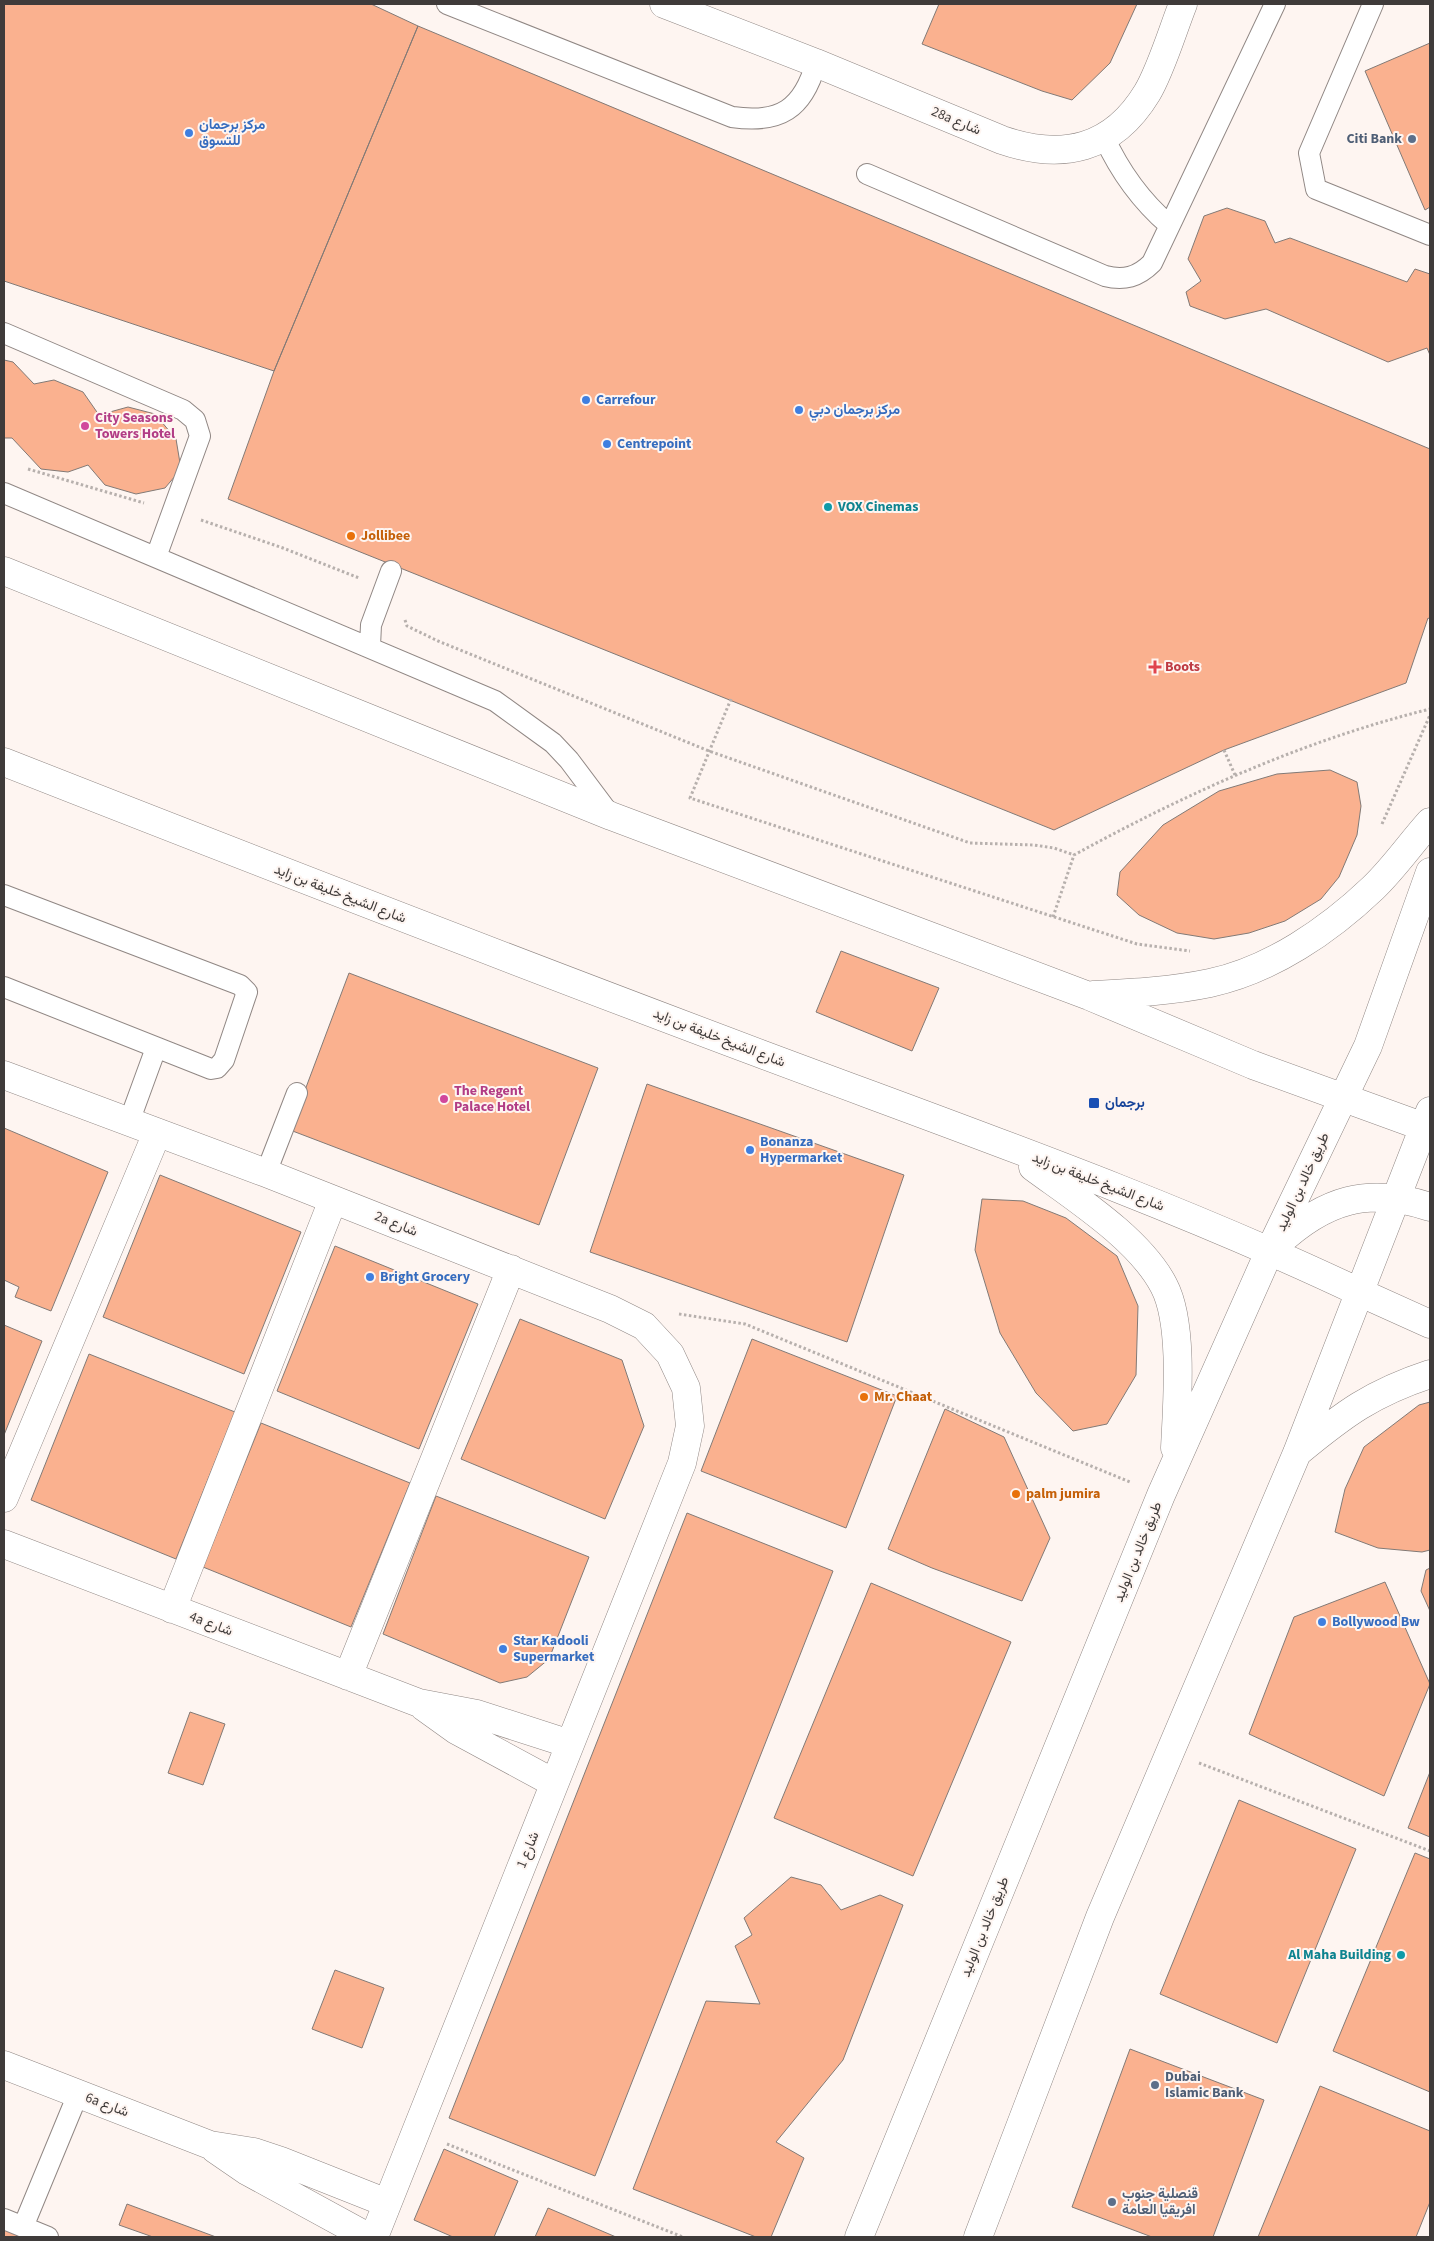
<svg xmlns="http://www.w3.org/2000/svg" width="1434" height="2241" font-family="'Source Sans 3',Vazirmatn,sans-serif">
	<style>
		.building { fill: #fab18f; stroke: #827a76 }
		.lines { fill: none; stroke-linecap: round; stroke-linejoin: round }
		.lane-casing { stroke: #908784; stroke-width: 22 }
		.street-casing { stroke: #908784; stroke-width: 29 }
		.secondary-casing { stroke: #908784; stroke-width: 29 }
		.primary-casing { stroke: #908784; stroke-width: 29 }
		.path { stroke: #b7b0ad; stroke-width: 3; stroke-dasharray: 2.5 2.5; stroke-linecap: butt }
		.lane { stroke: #fff; stroke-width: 20 }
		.street { stroke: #fff; stroke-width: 28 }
		.secondary { stroke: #fff; stroke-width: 28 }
		.primary { stroke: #fff; stroke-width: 28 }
		.shop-dot { fill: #3f7fe0; stroke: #fef5f1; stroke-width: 2 }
		.service-dot { fill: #5c6f8a; stroke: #fef5f1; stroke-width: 2 }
		.hotel-dot { fill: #d1479c; stroke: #fef5f1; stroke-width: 2 }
		.culture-dot { fill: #0f9aa8; stroke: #fef5f1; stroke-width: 2 }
		.food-dot { fill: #e8710a; stroke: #fef5f1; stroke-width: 2 }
		.health-dot { fill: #e0444e; stroke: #fef5f1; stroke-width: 2 }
		.transit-dot { fill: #1a4fb4; stroke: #fef5f1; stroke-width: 2 }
		.labels { text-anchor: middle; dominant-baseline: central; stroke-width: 4; stroke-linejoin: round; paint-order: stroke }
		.street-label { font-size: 14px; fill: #3f3b3a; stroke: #fef5f1 }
		.shop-label { font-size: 14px; font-weight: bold; fill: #366cbe; stroke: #fef5f1; text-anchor: start }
		.service-label { font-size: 14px; font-weight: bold; fill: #4e5e75; stroke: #fef5f1; text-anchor: start }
		.hotel-label { font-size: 14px; font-weight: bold; fill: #b23c85; stroke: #fef5f1; text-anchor: start }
		.culture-label { font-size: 14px; font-weight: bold; fill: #0d838f; stroke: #fef5f1; text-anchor: start }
		.food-label { font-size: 14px; font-weight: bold; fill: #c56008; stroke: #fef5f1; text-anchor: start }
		.health-label { font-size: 14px; font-weight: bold; fill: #be3a42; stroke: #fef5f1; text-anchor: start }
		.transit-label { font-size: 14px; font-weight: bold; fill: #164399; stroke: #fef5f1; text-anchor: start }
	</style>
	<rect width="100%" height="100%" fill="#fef5f1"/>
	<!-- building -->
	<path class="building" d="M4,4H371L418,26L274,371L4,281Z
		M939,4H1137L1110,63L1072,100L1042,91L922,44Z
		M418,26L1430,449V619L1428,618L1406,683L1224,750L1054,830L228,499L274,371Z
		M1430,43V207L1425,210L1365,71Z
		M1227,208L1265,221L1275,243L1290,238L1407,282L1415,269L1430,274V355L1427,348L1388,362L1266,309L1225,319L1190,306L1186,292L1201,281L1188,259L1204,216Z
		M4,360L13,362L34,384L54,380L83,392L99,415L128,407L155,414L176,439L181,469L165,488L136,494L105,485L88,465L68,472L41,469L12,438H4Z
		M1330,770L1357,782L1361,806L1357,835L1339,877L1321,899L1285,921L1249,933L1214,939L1177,933L1139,915L1117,895L1120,872L1163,825L1219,791L1277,774Z
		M841,951L939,988L912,1051L816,1012Z
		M349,973L598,1068L539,1225L290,1130Z
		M647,1084L904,1175L847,1342L590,1252Z
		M4,1128L108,1172L51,1311L15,1297L19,1287L4,1280Z
		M160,1175L301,1232L244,1374L103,1317Z
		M982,1199L1023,1201L1066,1218L1117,1256L1138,1306L1136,1375L1107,1424L1073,1431L1036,1393L1000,1333L975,1250Z
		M335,1246L478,1304L419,1449L277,1391Z
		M520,1319L622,1360L644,1426L605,1519L461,1459Z
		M4,1325L42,1341L4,1435Z
		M752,1339L897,1396L846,1528L701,1471Z
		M89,1354L235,1412L176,1559L31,1500Z
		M1430,1402V1550L1422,1552L1378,1548L1335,1532L1345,1489L1364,1447L1419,1405Z
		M945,1409L1004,1437L1050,1538L1022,1601L932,1568L888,1549Z
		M261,1423L410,1483L351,1627L203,1567Z
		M436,1496L589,1557L549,1659L527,1677L500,1683L383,1634Z
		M687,1513L833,1571L595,2176L449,2118Z
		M1430,1568V1611L1421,1591L1426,1570Z
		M1385,1582L1430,1684L1384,1796L1249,1734L1294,1617Z
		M871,1583L1011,1642L913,1876L774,1818Z
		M190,1712L225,1724L203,1785L168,1773Z
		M1430,1772V1837L1408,1828Z
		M1239,1800L1356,1849L1277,2043L1160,1994Z
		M1415,1853L1430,1859V2092L1333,2051Z
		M791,1877L821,1885L841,1910L880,1895L903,1905L843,2060L776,2142L804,2158L771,2237H756L633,2189L706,2001L760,2004L735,1946L752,1935L744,1918Z
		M335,1970L384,1988L362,2048L312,2029Z
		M1130,2049L1264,2100L1213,2237H1152L1072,2207Z
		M1320,2086L1430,2131V2202L1416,2237H1258Z
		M444,2149L518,2181L494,2237H453L414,2220Z
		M127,2204L216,2237H153L119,2225Z
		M548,2208L616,2237H535Z
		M4,2229L24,2237H4Z"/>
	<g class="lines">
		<!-- lane casing -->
		<g class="lane-casing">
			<path id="lane" d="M447,4L732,117C780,124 803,109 816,63
				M1373,4L1309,153L1316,189L1430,235
				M1104,137C1120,172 1140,200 1169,225
				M867,174L1105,276C1124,281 1138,277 1152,263L1275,4
				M4,333L183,410L195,420L200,436L156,557
				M4,493L495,701L553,743L569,760L611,816
				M370,646L371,625L391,571
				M4,895L240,985L247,992L224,1060L217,1068L211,1069L4,987
				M129,1122L156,1048
				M266,1173L297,1093
				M4,2219L48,2237
				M23,2227L78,2094"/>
		</g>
		<!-- street casing -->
		<g class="street-casing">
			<path id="street" d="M664,4L816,63L1002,140C1063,161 1113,149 1147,93C1161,70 1173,29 1183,4
				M4,1075L266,1173L610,1309L644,1326L670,1354L686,1388L690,1426L682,1463L374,2237
				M4,1498L157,1133
				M4,1544L419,1703L477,1714L570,1744
				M172,1609L333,1200
				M348,1676L511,1269
				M424,1707L456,1730L554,1783
				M4,2065L210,2145L254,2152L281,2161L387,2203
				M215,2149L247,2171L368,2237"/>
		</g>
		<!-- secondary casing -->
		<g class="secondary-casing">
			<path id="secondary" d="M1359,1292L1430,1324"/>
		</g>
		<!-- primary casing -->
		<g class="primary-casing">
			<path id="primary" d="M4,571L611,816L1089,996L1253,1065L1424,1127
				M4,762C256,861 508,959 761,1054C961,1129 1165,1200 1359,1292
				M1093,995C1132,993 1172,991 1210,983C1271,970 1329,930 1373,888C1394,868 1411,843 1430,822
				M1033,1167C1075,1198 1140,1239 1164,1286C1184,1324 1177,1406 1175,1448
				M1277,1244C1324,1200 1368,1186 1430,1207
				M1298,1452C1344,1414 1372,1393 1430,1374
				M859,2237L1161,1495L1270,1250L1368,1046L1430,872
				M978,2237L1100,1917L1297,1453L1430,1111"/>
		</g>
		<!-- path -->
		<path class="path" d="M28,469L144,503
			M201,520L283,548L359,578
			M405,620L407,626L438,641L709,751L970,843L1034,845L1054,848L1074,855
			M731,699L690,798L1137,944L1190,951
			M1224,750L1235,775
			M1382,824L1430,715
			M1053,917L1074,855C1187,793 1305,740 1430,709
			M679,1314L745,1324L1130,1482
			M1199,1763L1430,1851
			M447,2144L683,2237"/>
		<!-- lane -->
		<use href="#lane" class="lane"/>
		<!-- street -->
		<use href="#street" class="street"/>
		<!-- secondary -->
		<use href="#secondary" class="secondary"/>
		<!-- primary -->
		<use href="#primary" class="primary"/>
	</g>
	<!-- markers -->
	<g class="shop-dot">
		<circle cx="189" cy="133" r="5"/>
		<circle cx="586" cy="400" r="5"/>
		<circle cx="799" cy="410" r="5"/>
		<circle cx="607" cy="444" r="5"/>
		<circle cx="750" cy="1150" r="5"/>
		<circle cx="370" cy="1277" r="5"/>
		<circle cx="1322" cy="1622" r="5"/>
		<circle cx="503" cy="1649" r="5"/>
	</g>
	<g class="service-dot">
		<circle cx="1412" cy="139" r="5"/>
		<circle cx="1155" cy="2085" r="5"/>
		<circle cx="1112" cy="2202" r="5"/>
	</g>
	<g class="hotel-dot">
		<circle cx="85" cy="426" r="5"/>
		<circle cx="444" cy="1099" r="5"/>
	</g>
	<g class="culture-dot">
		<circle cx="828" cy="507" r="5"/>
		<circle cx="1401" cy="1955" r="5"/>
	</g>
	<g class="food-dot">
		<circle cx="351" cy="536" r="5"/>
		<circle cx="864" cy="1397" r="5"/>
		<circle cx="1016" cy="1494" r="5"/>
	</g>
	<path class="health-dot" d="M1152.5 659.5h5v5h5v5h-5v5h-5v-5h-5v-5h5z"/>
	<rect class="transit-dot" x="1088" y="1097" width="12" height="12" rx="2.5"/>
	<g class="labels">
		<!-- street labels -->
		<g class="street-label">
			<text transform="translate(956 121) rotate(23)">28a شارع</text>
			<text transform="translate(340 894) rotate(21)">شارع الشيخ خليفة بن زايد</text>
			<text transform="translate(719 1038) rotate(21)">شارع الشيخ خليفة بن زايد</text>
			<text transform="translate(1098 1182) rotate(21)">شارع الشيخ خليفة بن زايد</text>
			<text transform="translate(1303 1182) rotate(-65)">طريق خالد بن الوليد</text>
			<text transform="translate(396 1224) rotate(22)">2a شارع</text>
			<text transform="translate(1138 1552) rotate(-68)">طريق خالد بن الوليد</text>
			<text transform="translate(211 1624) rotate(21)">4a شارع</text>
			<text transform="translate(528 1850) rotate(-68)">شارع 1</text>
			<text transform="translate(985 1927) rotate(-68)">طريق خالد بن الوليد</text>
			<text transform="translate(107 2105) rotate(21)">6a شارع</text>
		</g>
		<!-- shop labels -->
		<g class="shop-label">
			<text x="199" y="125">مركز برجمان<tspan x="199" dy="16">للتسوق</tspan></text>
			<text x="596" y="400">Carrefour</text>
			<text x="809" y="410">مركز برجمان دبي</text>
			<text x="617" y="444">Centrepoint</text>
			<text x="760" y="1142">Bonanza<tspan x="760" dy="16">Hypermarket</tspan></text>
			<text x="380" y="1277">Bright Grocery</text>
			<text x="1332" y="1622">Bollywood Bw</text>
			<text x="513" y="1641">Star Kadooli<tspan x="513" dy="16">Supermarket</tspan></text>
		</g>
		<!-- service labels -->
		<g class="service-label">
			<text x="1402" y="139" text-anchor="end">Citi Bank</text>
			<text x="1165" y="2077">Dubai<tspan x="1165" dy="16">Islamic Bank</tspan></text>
			<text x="1122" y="2194">قنصلية جنوب<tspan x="1122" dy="16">افريقيا العامة</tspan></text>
		</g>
		<!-- hotel labels -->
		<g class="hotel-label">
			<text x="95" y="418">City Seasons<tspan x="95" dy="16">Towers Hotel</tspan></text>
			<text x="454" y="1091">The Regent<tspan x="454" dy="16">Palace Hotel</tspan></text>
		</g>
		<!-- culture labels -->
		<g class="culture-label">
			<text x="838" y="507">VOX Cinemas</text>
			<text x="1391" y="1955" text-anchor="end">Al Maha Building</text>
		</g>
		<!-- food labels -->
		<g class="food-label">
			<text x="361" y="536">Jollibee</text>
			<text x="874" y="1397">Mr. Chaat</text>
			<text x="1026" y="1494">palm jumira</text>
		</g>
		<!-- health labels -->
		<g class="health-label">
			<text x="1165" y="667">Boots</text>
		</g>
		<!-- transit labels -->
		<g class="transit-label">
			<text x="1105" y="1103">برجمان</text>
		</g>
	</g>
	<!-- border -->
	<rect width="1434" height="2241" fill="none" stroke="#3f3b3a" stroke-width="10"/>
</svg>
